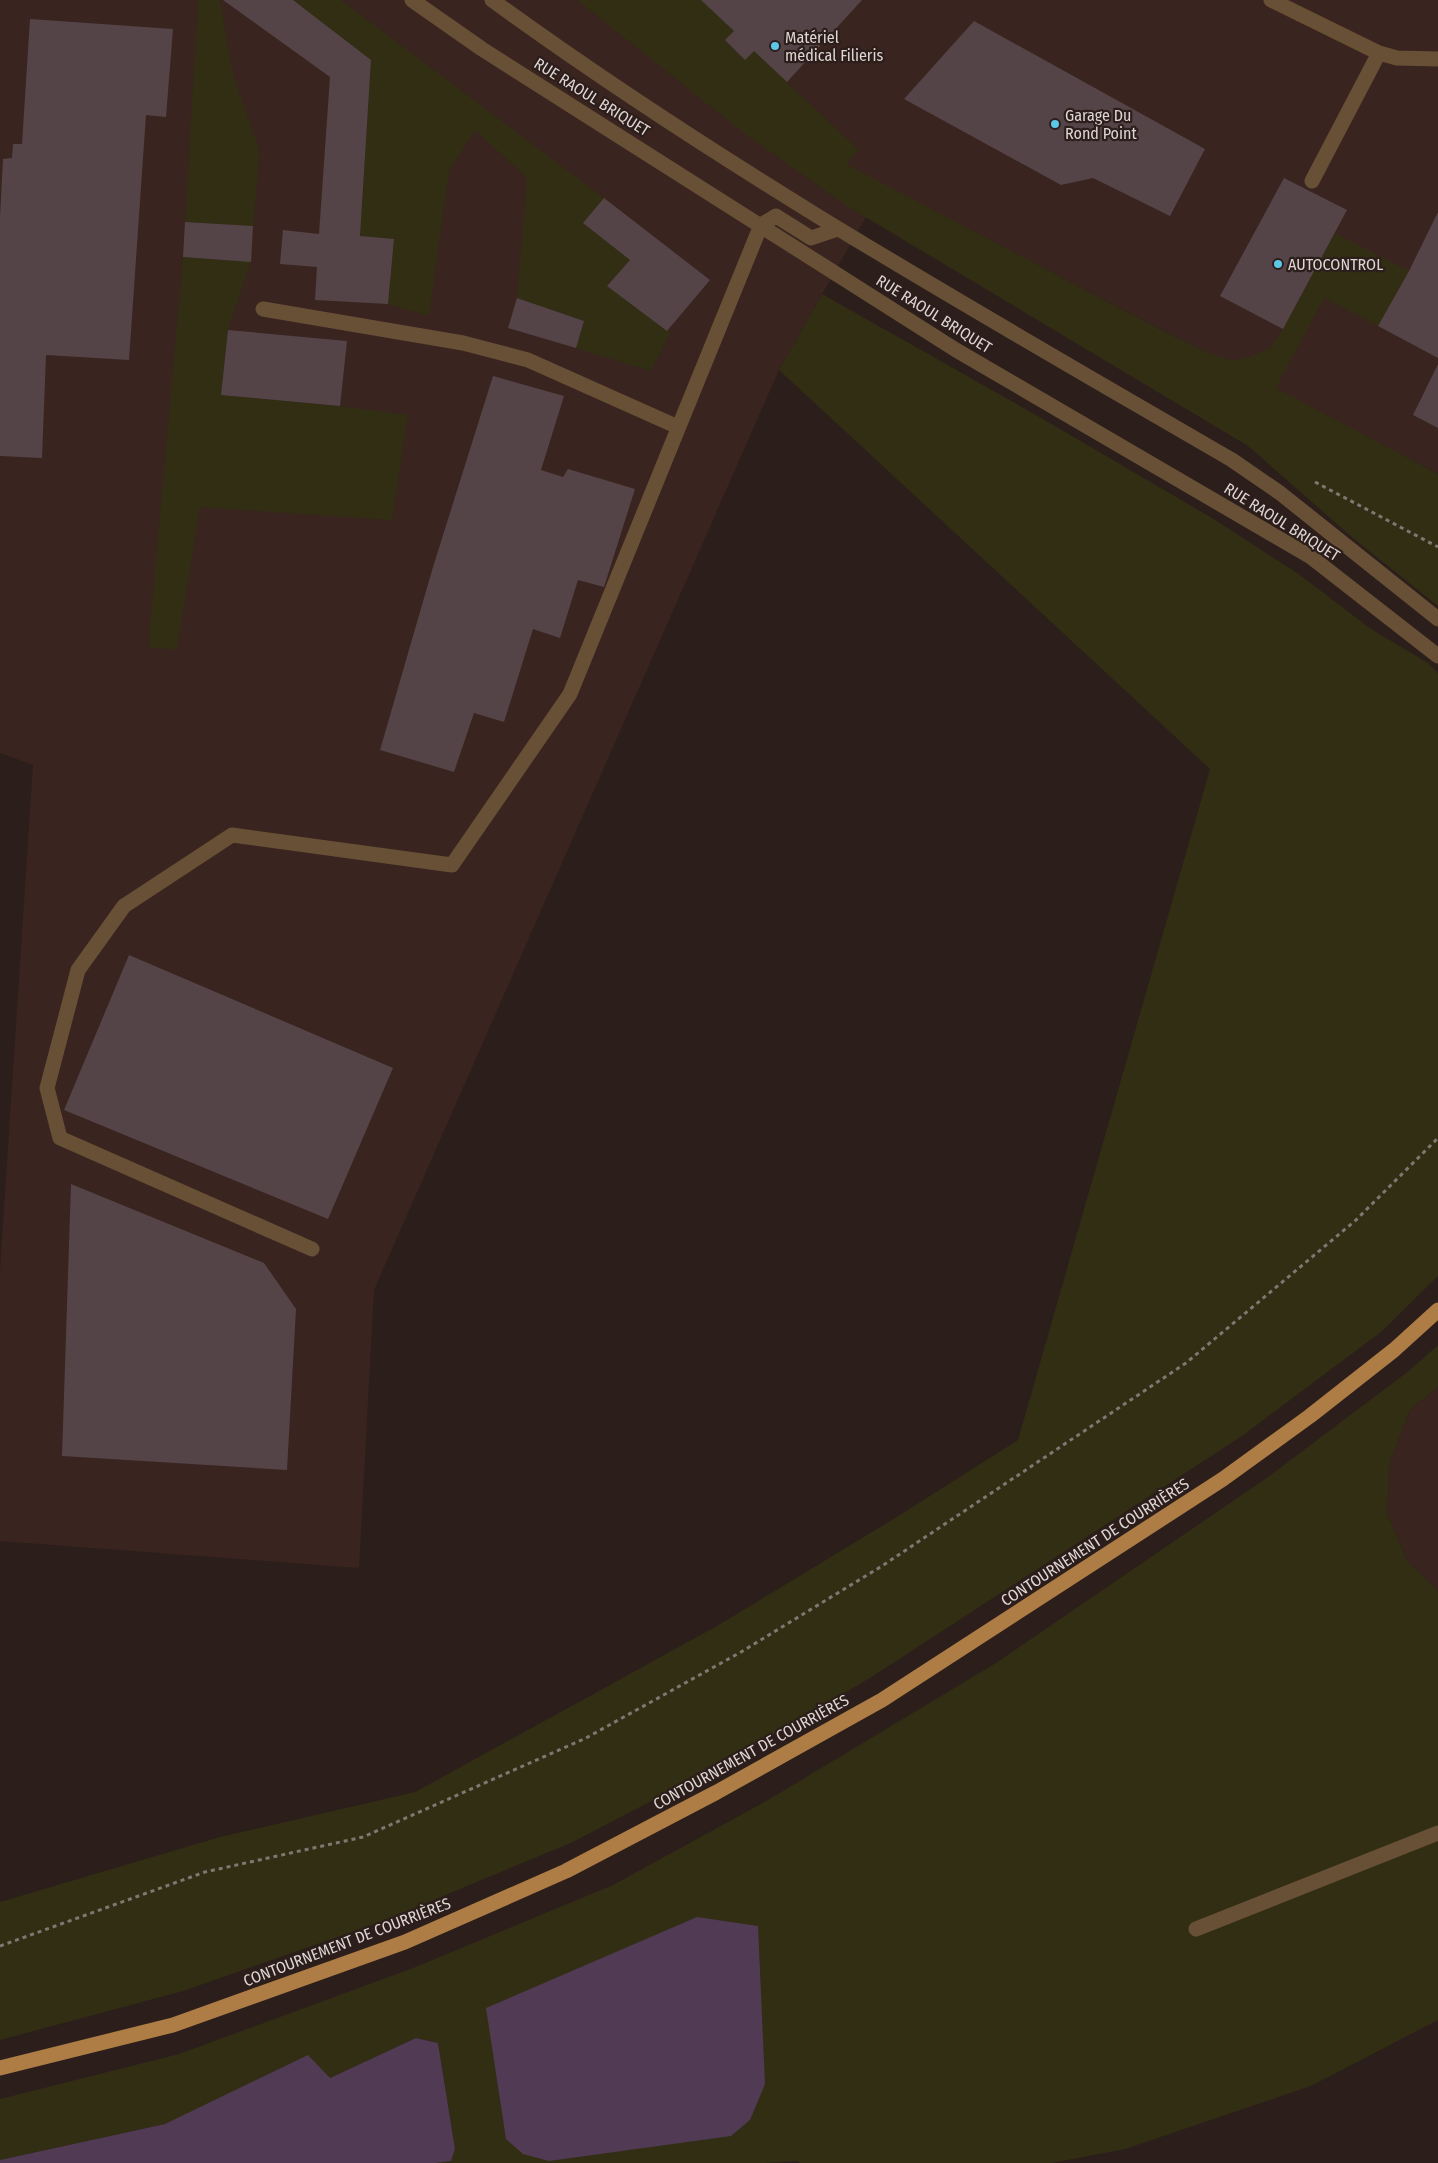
<svg xmlns="http://www.w3.org/2000/svg" width="1438" height="2163" font-family="'Fira Sans Condensed',sans-serif">
	<style>
		.built { fill: #39241f }
		.green { fill: #312e13 }
		.water { fill: #513a54 }
		.building { fill: #544448 }
		.lines { fill: none; stroke-linecap: round; stroke-linejoin: round }
		.path { stroke: #827673; stroke-width: 3; stroke-dasharray: 4 4; stroke-linecap: butt }
		.minor { stroke: #685036; stroke-width: 15 }
		.major { stroke: #ae7d45; stroke-width: 15 }
		.poi-dot { fill: #5bc8e6; stroke: #2c1e1b; stroke-width: 2 }
		.labels { text-anchor: middle; dominant-baseline: central; stroke-width: 4.5; stroke-linejoin: round; paint-order: stroke }
		.poi-label { font-size: 16px; fill: #dfd5d3; stroke: #2c1e1b; text-anchor: start }
		.street-label { font-size: 16px; fill: #dfd5d3; stroke: #2c1e1b }
	</style>
	<rect width="100%" height="100%" fill="#2c1e1b"/>
	<!-- built -->
	<path class="built" d="M0,0H1438V474L884,185L779,370L374,1290L359,1568L0,1541V1270L33,765L0,753Z
		M1438,1387V1591L1408,1562L1387,1513L1390,1462L1410,1410Z"/>
	<!-- green -->
	<path class="green" d="M198,0H220L233,75L260,152L253,226L185,222Z
		M293,0H341L604,198L583,223L630,260L607,286L671,332L651,371L576,348L584,321L517,298L527,178L475,130L449,171L429,316L388,304L394,239L360,236L371,60Z
		M577,0H702L734,31L725,41L745,59L754,51L859,150L846,164L1171,335L1211,354L1232,360L1247,358L1270,348L1283,329L1335,233L1409,271L1378,326L1324,298L1276,388L1438,474V606L1354,539L1248,446L847,206L745,134Z
		M183,257L251,262L228,330L221,395L340,406L408,415L392,520L200,507L177,650L148,647Z
		M822,294L1043,419L1212,518L1300,575L1371,629L1428,663L1438,673V1276L1381,1332L1242,1436L870,1678L726,1762L573,1842L383,1921L183,1991L0,2040V1902L220,1837L415,1792L717,1626L895,1518L1018,1440L1210,769L779,370Z
		M1438,1345V1387L1410,1410L1390,1462L1387,1513L1408,1562L1438,1591V2020L1311,2086L1125,2149L1052,2163H800L797,2161L766,2163H436L451,2161L455,2149L438,2043L416,2038L330,2078L228,2096L165,2124L0,2160V2099L179,2054L413,1968L613,1885L768,1800L996,1663L1268,1477L1410,1370Z"/>
	<!-- water -->
	<path class="water" d="M697,1917L758,1926L765,2084L750,2120L731,2136L549,2161L523,2154L506,2139L486,2008Z
		M416,2038L438,2043L455,2149L451,2161L436,2163H0V2160L165,2124L308,2055L330,2078Z"/>
	<!-- building -->
	<path class="building" d="M223,0H293L371,60L360,236L394,239L388,304L315,300L317,267L280,264L283,230L319,234L330,77Z
		M701,0H862L787,82L754,51L745,60L725,40L734,31Z
		M30,19L173,29L166,117L146,115L129,360L46,355L42,458L0,456V217L3,159L12,158L13,144H22Z
		M974,21L1205,149L1170,216L1093,178L1061,185L904,99Z
		M1284,178L1347,210L1283,329L1220,296Z
		M604,198L710,280L667,331L607,286L630,260L583,223Z
		M1438,212V358L1378,326L1409,271Z
		M185,222L253,226L251,262L183,257Z
		M517,298L584,321L576,348L508,328Z
		M228,330L347,341L340,406L221,395Z
		M1438,364V428L1413,415Z
		M493,376L564,396L541,470L563,477L568,469L635,489L604,587L578,580L560,638L533,629L504,722L474,713L454,772L380,750L433,567Z
		M129,955L393,1068L328,1219L64,1110Z
		M71,1184L264,1263L296,1309L287,1470L62,1456Z"/>
	<g class="lines">
		<!-- path -->
		<path class="path" d="M1315,482L1438,547
			M0,1946L205,1872L363,1837L586,1738L741,1652L882,1566L1186,1363L1356,1220L1438,1138"/>
		<!-- minor -->
		<path class="minor" d="M412,0L482,49L956,350L1311,557L1438,656
			M492,0C727,171 981,314 1232,460L1280,493L1438,619
			M1271,0L1379,53L1397,58L1438,59
			M1312,181L1379,53
			M263,309L463,343L528,360L678,427
			M312,1249L60,1138L47,1088L78,970L124,906L232,835L452,865L570,694L761,225L776,216L811,238L838,229
			M1196,1929L1438,1833"/>
		<!-- major -->
		<path class="major" d="M0,2068L173,2025L405,1942L566,1871L717,1792L882,1700L1223,1479L1310,1416L1394,1350L1438,1310"/>
	</g>
	<!-- markers -->
	<g class="poi-dot">
		<circle cx="775" cy="46" r="5"/>
		<circle cx="1055" cy="124" r="5"/>
		<circle cx="1278" cy="264" r="5"/>
	</g>
	<g class="labels">
		<!-- poi labels -->
		<g class="poi-label">
			<text x="785" y="37">Matériel<tspan x="785" dy="18">médical Filieris</tspan></text>
			<text x="1065" y="115">Garage Du<tspan x="1065" dy="18">Rond Point</tspan></text>
			<text x="1288" y="264">AUTOCONTROL</text>
		</g>
		<!-- street labels -->
		<g class="street-label">
			<text transform="translate(592 97) rotate(32)">RUE RAOUL BRIQUET</text>
			<text transform="translate(934 314) rotate(32)">RUE RAOUL BRIQUET</text>
			<text transform="translate(1282 522) rotate(32)">RUE RAOUL BRIQUET</text>
			<text transform="translate(1095 1542) rotate(-33)">CONTOURNEMENT DE COURRIÈRES</text>
			<text transform="translate(751 1752) rotate(-29)">CONTOURNEMENT DE COURRIÈRES</text>
			<text transform="translate(347 1942) rotate(-21)">CONTOURNEMENT DE COURRIÈRES</text>
		</g>
	</g>
</svg>
